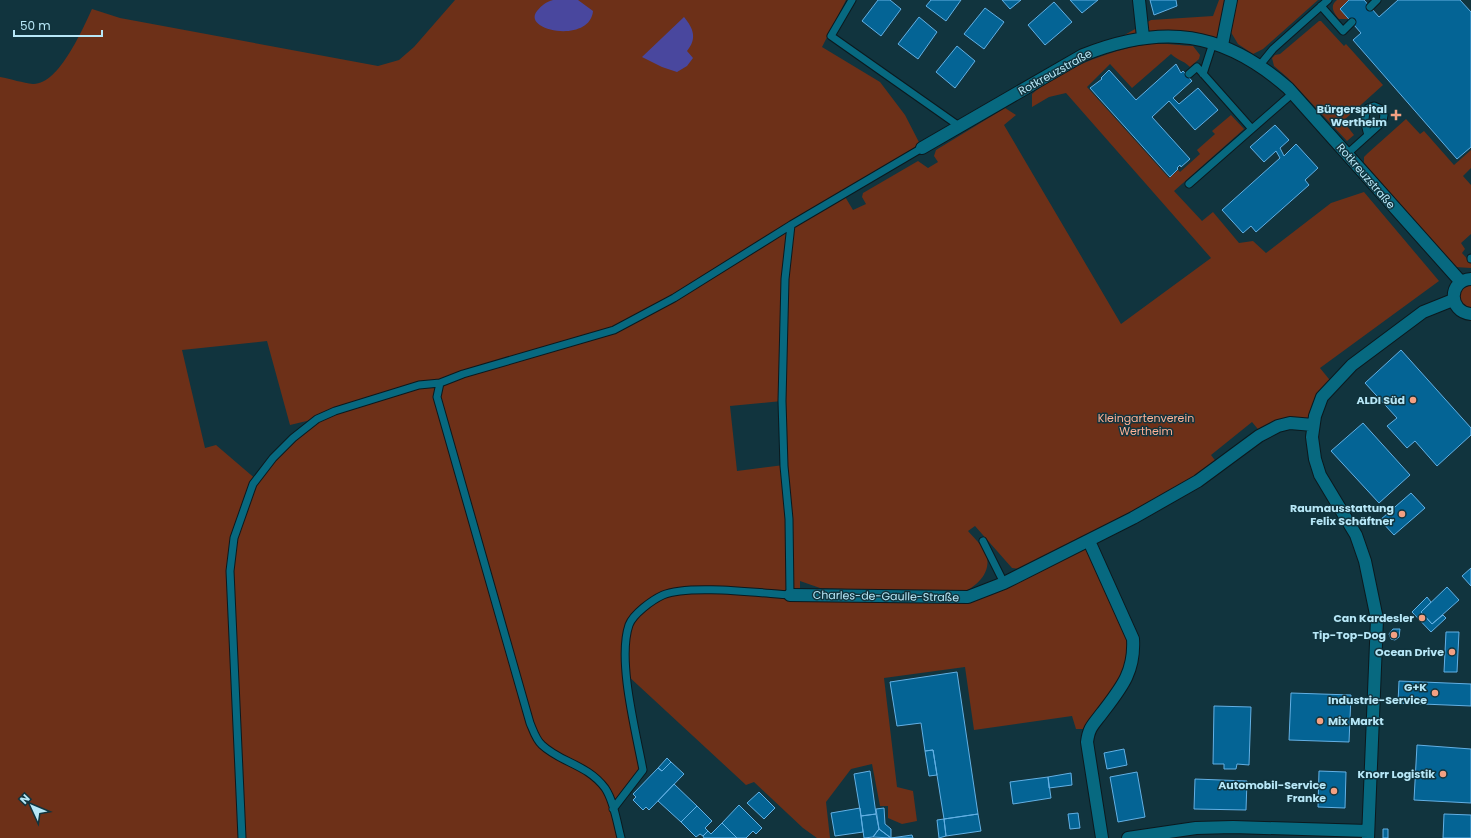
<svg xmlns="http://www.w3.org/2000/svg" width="1471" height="838" font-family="Poppins,sans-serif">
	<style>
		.green { fill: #6d3018; fill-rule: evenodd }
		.water { fill: #49479e }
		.building { fill: #046495; stroke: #63b0e4 }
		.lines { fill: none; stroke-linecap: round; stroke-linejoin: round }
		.lane-casing { stroke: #0b191e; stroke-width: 9 }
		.street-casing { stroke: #0b191e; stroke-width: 14 }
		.lane { stroke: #076980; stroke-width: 7 }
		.street { stroke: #076980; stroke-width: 12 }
		.poi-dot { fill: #f3a082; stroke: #11343e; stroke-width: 1.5 }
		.labels { text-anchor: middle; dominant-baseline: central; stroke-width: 3; stroke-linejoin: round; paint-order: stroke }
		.street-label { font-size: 11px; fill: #b7e7f7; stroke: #11343e }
		.poi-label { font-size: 11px; font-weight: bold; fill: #b7e7f7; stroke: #11343e; text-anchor: end }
		.park-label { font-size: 11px; fill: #feb094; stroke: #11343e }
	</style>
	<rect width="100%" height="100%" fill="#11343e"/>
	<!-- green -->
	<path class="green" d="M455,0H846L822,47L880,82L905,115L922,148L844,195L853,210L866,204L862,197L863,193L918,161L928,168L938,162L934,156L936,150L1005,108L1016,115L1004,125L1121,324L1211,258L1066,93L1049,97L1032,107V94C1057,71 1110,50 1144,45C1160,42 1177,45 1193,46L1200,55L1199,59L1190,67C1183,60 1177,60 1171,54L1132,88L1110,64L1087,87L1169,178L1178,170L1180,172L1200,154L1197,150L1215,134L1212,131L1231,115L1244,129L1174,191L1202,221L1213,212L1239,243L1253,241L1266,253L1331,203L1364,192L1439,281L1320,368L1333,384L1313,425L1289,423L1262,434L1252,422L1211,455L1217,463L1183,484L1027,566L1019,569L1012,568L975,526L968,531C973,537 980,543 984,550C995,569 978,587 961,593L820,588L800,581V594L968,597L1085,542L1134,655L1089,729H1076L1072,716L974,730L965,667L884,678L897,787L913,791L917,821L902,824L888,818V806H880L872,764L851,769L826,802L830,838H817L803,828L754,782L746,785L626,674L643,770L613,809L621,838H0V77C11,79 23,83 33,84C59,85 83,28 92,9L120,18L378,66L399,60L414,47ZM267,341L290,425L315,419L257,480L216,445L205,448L182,350ZM782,401L784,465L737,471L730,406Z
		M1219,0H1231L1222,45L1185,37L1107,45L1151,20L1213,16Z
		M1236,0H1318L1263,49L1253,54L1238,44L1229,29Z
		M1337,0H1349L1340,9L1348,19H1339C1334,13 1329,6 1337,0Z
		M1319,21H1321L1344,46L1346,44L1383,85L1343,121L1354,135L1347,141L1288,78L1274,66L1272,58L1275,55L1280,54Z
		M1406,119L1420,134L1424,131L1454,165L1471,150V168L1463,176L1471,185V234L1461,243L1465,249L1462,253L1471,263V268L1455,267L1450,263L1364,163V157L1368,153Z
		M1471,285V307C1464,308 1462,304 1459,299L1462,289Z"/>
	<!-- water -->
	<path class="water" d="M553,0H578L593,11C590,44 521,31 537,11C542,5 546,2 553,0Z
		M684,17C694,29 697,39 687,51L693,58L687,66L677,72L662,67L642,57Z"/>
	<!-- building -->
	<path class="building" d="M878,0H890L901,9L881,36L862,21Z
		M931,0H961L946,21L926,6Z
		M1002,0H1021L1010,9Z
		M1070,0H1098L1082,13Z
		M1150,0H1176L1177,6L1154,15Z
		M1349,0H1364L1379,17L1398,0H1460L1471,12V147L1457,159L1353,40L1361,33L1340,9Z
		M1054,2L1072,22L1045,45L1028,25Z
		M985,8L1004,22L984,49L964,34Z
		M919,17L937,32L918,59L898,44Z
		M957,46L975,61L955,88L936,72Z
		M1176,64L1181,73L1183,71L1192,81L1173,98L1179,104L1198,88L1218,110L1195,130L1169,101L1152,117L1190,159L1181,167L1180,165L1177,168L1178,169L1170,177L1090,88L1102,79L1101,78L1109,70L1136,100Z
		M1275,125L1289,140L1280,148L1284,156L1296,144L1318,168L1305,180L1309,185L1256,232L1251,226L1243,233L1222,210L1280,158L1276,151L1264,162L1250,147Z
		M1401,350L1471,428V435L1437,466L1415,441L1407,448L1387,426L1397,418L1365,383Z
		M1363,423L1410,475L1379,503L1331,451Z
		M1411,493L1425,508L1394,535L1380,520Z
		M1471,568V586L1462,576Z
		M1447,587L1459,600L1432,624L1421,612Z
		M1427,597L1431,602L1421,612L1432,624L1443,615L1446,618L1431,632L1412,612Z
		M1393,629H1400L1399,637L1395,640L1391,639L1389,634Z
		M1446,632H1459L1457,672H1444Z
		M957,672L978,814L944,819L933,750L925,751L921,723L897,726L890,682Z
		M1399,681L1471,684V706L1398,703Z
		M1291,693L1351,695L1349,742L1289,740Z
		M1214,706L1251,707L1249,765L1237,764L1236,769H1224V764H1213Z
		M1417,745L1471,749V803L1414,800Z
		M1124,749L1127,765L1107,769L1104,753Z
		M933,750L937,775L929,776L925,751Z
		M667,758L671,762L662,771L658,768Z
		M671,762L684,774L649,810L646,807L643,810L633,800L636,797L633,794L658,768L662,771Z
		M870,771L876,814L861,816L854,774Z
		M1319,771L1346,772L1345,808L1318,807Z
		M1137,772L1145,817L1118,822L1110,777Z
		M1071,773L1072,785L1049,788L1048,777Z
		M1048,777L1051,798L1013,804L1010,782Z
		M1195,779L1247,781L1246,810L1194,809Z
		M674,784L697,806L681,822L658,801Z
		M759,792L775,808L764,819L747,803Z
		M739,805L762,828L756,834L753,831L746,838H737L722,823Z
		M697,806L712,821L705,828L708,831L703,836L700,834L696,837L681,822Z
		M860,808L863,832L835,836L831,813Z
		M884,808L885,824L891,829V838L879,829L876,809Z
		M1078,813L1080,828L1070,829L1068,814Z
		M876,814L879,829L873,837L864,838L861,816Z
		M978,814L981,831L946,836L944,819Z
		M1444,814L1471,815V838H1443Z
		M944,819L946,836L939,838L937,820Z
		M722,823L737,838H704L703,836L708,831L711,834Z
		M879,829L891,838L873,837Z
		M1383,829H1388V838H1383Z
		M912,835L913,838H891Z"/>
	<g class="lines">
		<!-- lane casing -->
		<g class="lane-casing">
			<path id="lane" d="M852,0L831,36L959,126
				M1321,6L1343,31L1352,22
				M1370,7L1377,0
				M1260,65L1273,49L1328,0
				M1189,74L1197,67L1252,129
				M1203,74L1213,43
				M1347,154L1378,126L1383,121L1384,115L1381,109L1374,106L1368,108C1363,118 1365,125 1368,135
				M1189,184L1293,93
				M1471,259V258
				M440,383L437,397L530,723C533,730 536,740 542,745C561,763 587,764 605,788C614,801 617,823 621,838
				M983,541L1004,583
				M613,809L643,770C636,732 617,660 629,625C633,614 652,600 663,595C688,584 760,593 790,595L789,519L784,466L782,401L785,279L791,225
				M242,838L230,571L234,538L253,484L273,458L293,438L317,419L335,411L419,385L440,383L463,374L614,330L674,298L791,225L922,148"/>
		</g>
		<!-- street casing -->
		<g class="street-casing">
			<path id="street" d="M1139,0L1143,37
				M1222,45L1231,0
				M922,148L1083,55C1163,23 1223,31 1288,88L1461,282
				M1471,279C1448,280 1448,312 1471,314
				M1089,541L1133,639C1135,672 1121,688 1102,713C1093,725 1089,727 1087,742L1102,838
				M790,595L968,597L1004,583L1133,518L1198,481L1259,436L1278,426L1290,423L1313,425
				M1128,838L1196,828L1233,827L1368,831
				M1368,838L1377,619L1365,561L1356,535L1320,475L1315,459L1312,437L1315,416L1322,397L1352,365L1423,312L1453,300"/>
		</g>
		<!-- lane -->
		<use href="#lane" class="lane"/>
		<!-- street -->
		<use href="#street" class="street"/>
	</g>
	<!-- markers -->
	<g class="poi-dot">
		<path d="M1394 109h4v4h4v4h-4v4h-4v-4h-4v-4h4z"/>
		<circle cx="1413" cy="400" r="4"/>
		<circle cx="1402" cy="514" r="4"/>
		<circle cx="1422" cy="618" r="4"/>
		<circle cx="1394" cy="635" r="4"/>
		<circle cx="1452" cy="652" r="4"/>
		<circle cx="1435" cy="693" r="4"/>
		<circle cx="1320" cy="721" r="4"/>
		<circle cx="1443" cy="774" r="4"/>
		<circle cx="1334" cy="791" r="4"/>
	</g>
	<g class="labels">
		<!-- street labels -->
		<g class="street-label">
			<text transform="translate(1055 72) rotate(-29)">Rotkreuzstraße</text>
			<text transform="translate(1366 176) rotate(49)">Rotkreuzstraße</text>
			<text transform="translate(886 596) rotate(1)">Charles-de-Gaulle-Straße</text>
		</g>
		<!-- poi labels -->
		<g class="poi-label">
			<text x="1387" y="109">Bürgerspital<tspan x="1387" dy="13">Wertheim</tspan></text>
			<text x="1405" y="400">ALDI Süd</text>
			<text x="1394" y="508">Raumausstattung<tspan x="1394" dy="13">Felix Schäftner</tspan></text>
			<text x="1414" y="618">Can Kardesler</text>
			<text x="1386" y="635">Tip-Top-Dog</text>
			<text x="1444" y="652">Ocean Drive</text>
			<text x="1427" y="687">G+K<tspan x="1427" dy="13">Industrie-Service</tspan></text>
			<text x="1328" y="721" text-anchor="start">Mix Markt</text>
			<text x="1435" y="774">Knorr Logistik</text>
			<text x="1326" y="785">Automobil-Service<tspan x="1326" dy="13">Franke</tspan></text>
		</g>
		<!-- park labels -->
		<g class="park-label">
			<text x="1146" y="418">Kleingartenverein<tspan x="1146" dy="13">Wertheim</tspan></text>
		</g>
	</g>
	<!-- north arrow -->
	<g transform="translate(32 806) rotate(314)" stroke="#11343e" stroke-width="3" paint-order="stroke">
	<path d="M0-3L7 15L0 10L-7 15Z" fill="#b7e7f7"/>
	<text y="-6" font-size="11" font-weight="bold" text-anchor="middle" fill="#b7e7f7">N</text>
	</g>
	<!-- scale -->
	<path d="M14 30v6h88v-6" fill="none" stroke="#b7e7f7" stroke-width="2"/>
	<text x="20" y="30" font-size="12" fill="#b7e7f7" stroke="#11343e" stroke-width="3" paint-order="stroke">50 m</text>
</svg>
